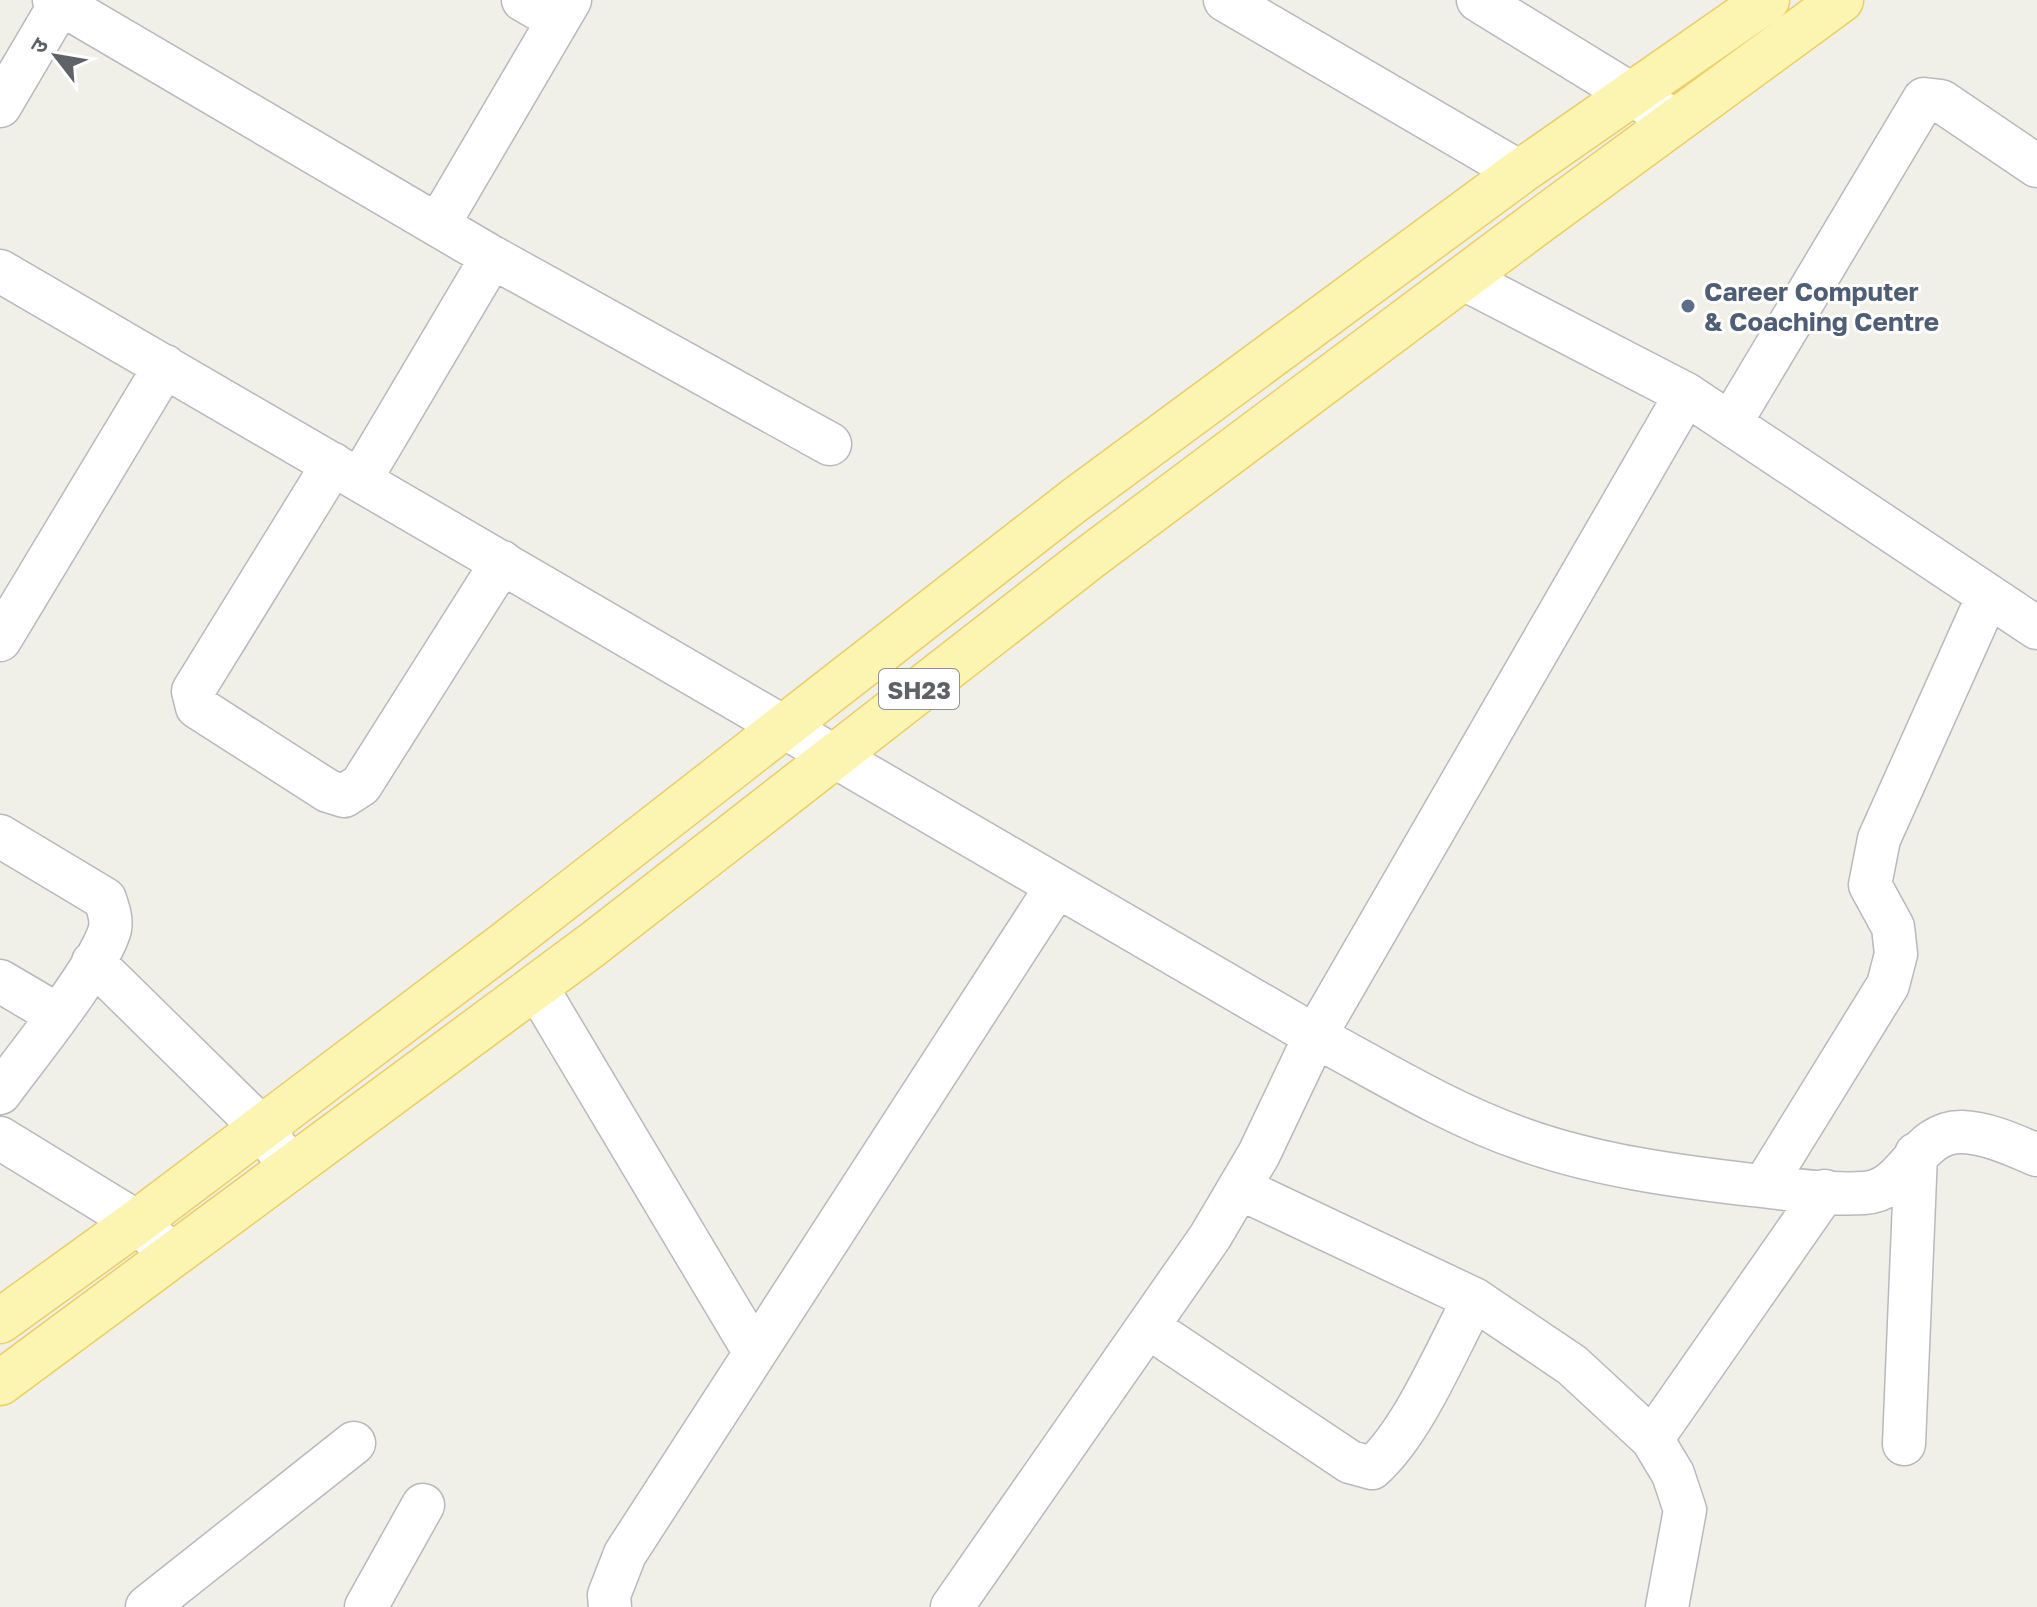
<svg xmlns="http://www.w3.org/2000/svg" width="2037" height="1607" font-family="'Golos Text','Noto Sans Devanagari',sans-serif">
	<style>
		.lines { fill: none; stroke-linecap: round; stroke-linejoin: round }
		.street-casing { stroke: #b8b9be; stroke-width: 45 }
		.primary-casing { stroke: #ecce65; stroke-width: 47 }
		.street { stroke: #fff; stroke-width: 42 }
		.primary { stroke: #fcf4b1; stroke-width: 44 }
		.service-dot { fill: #5c6f8a; stroke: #fff; stroke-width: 3 }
		.labels { text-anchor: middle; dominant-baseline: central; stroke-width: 6; stroke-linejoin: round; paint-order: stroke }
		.shield { fill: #fff; stroke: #8f9195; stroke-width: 2 }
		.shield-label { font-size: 24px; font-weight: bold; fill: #5f6267 }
		.service-label { font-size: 26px; font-weight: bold; fill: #4e5e75; stroke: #fff; text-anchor: start }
	</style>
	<rect width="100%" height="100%" fill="#f0efe8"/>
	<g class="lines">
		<!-- street casing -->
		<g class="street-casing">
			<path id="street" d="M54,0L492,257L830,444
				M523,0L558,20
				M1225,0L1520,172
				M1478,0L1675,121
				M0,106L60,4
				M438,225L570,0
				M0,271L1315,1036L1686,394
				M1464,279L1686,394L2037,628
				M1731,422L1924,99L1941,101L2037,166
				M333,464L193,691L197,707L328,791L344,796L361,785L502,562
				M360,480L492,257
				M0,640L165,366
				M0,836L105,899C108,909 112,918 110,929C100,967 26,1057 0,1093
				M93,962L261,1127L291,1168
				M0,981L56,1014
				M536,986L755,1353
				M0,1138L137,1222L172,1255
				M1764,1186L1888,985L1896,954L1893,927L1870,885L1879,839L1987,598
				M1239,1188L1474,1299L1572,1365L1652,1439L1673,1474L1685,1510L1667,1607
				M1148,1327L1350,1462L1372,1468C1413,1432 1447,1349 1474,1299
				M1652,1439L1825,1191
				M1904,1444L1916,1154
				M147,1607L354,1443
				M366,1607L423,1505
				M610,1607L609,1595L625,1554L1057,886
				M952,1607L1210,1237L1259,1154L1315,1036C1382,1072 1450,1114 1522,1139C1597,1166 1681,1177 1761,1186C1795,1190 1830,1195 1864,1193C1908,1191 1915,1131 1962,1132C1988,1133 2013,1145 2037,1155"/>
		</g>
		<!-- primary casing -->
		<g class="primary-casing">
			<path id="primary" d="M0,1321L137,1222L505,944L1075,500L1520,172L1767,0
				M0,1383L592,945L1089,558L1534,225L1841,0"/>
		</g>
		<!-- street -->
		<use href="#street" class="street"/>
		<!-- primary -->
		<use href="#primary" class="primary"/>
	</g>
	<!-- markers -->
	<circle class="service-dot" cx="1688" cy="306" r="8"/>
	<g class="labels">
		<!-- shield labels -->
		<rect class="shield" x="879" y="669" width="80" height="40" rx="6"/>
		<g class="shield-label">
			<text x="919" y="689">SH23</text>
		</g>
		<!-- service labels -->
		<g class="service-label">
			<text x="1704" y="291">Career Computer<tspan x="1704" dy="30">&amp; Coaching Centre</tspan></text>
		</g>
	</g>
	<!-- north arrow -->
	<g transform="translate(56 56) rotate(301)" stroke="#ffffff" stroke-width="6" paint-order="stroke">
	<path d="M0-6L14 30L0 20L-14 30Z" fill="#5f6267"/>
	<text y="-12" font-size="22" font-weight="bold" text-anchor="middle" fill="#5f6267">उ</text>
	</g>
</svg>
